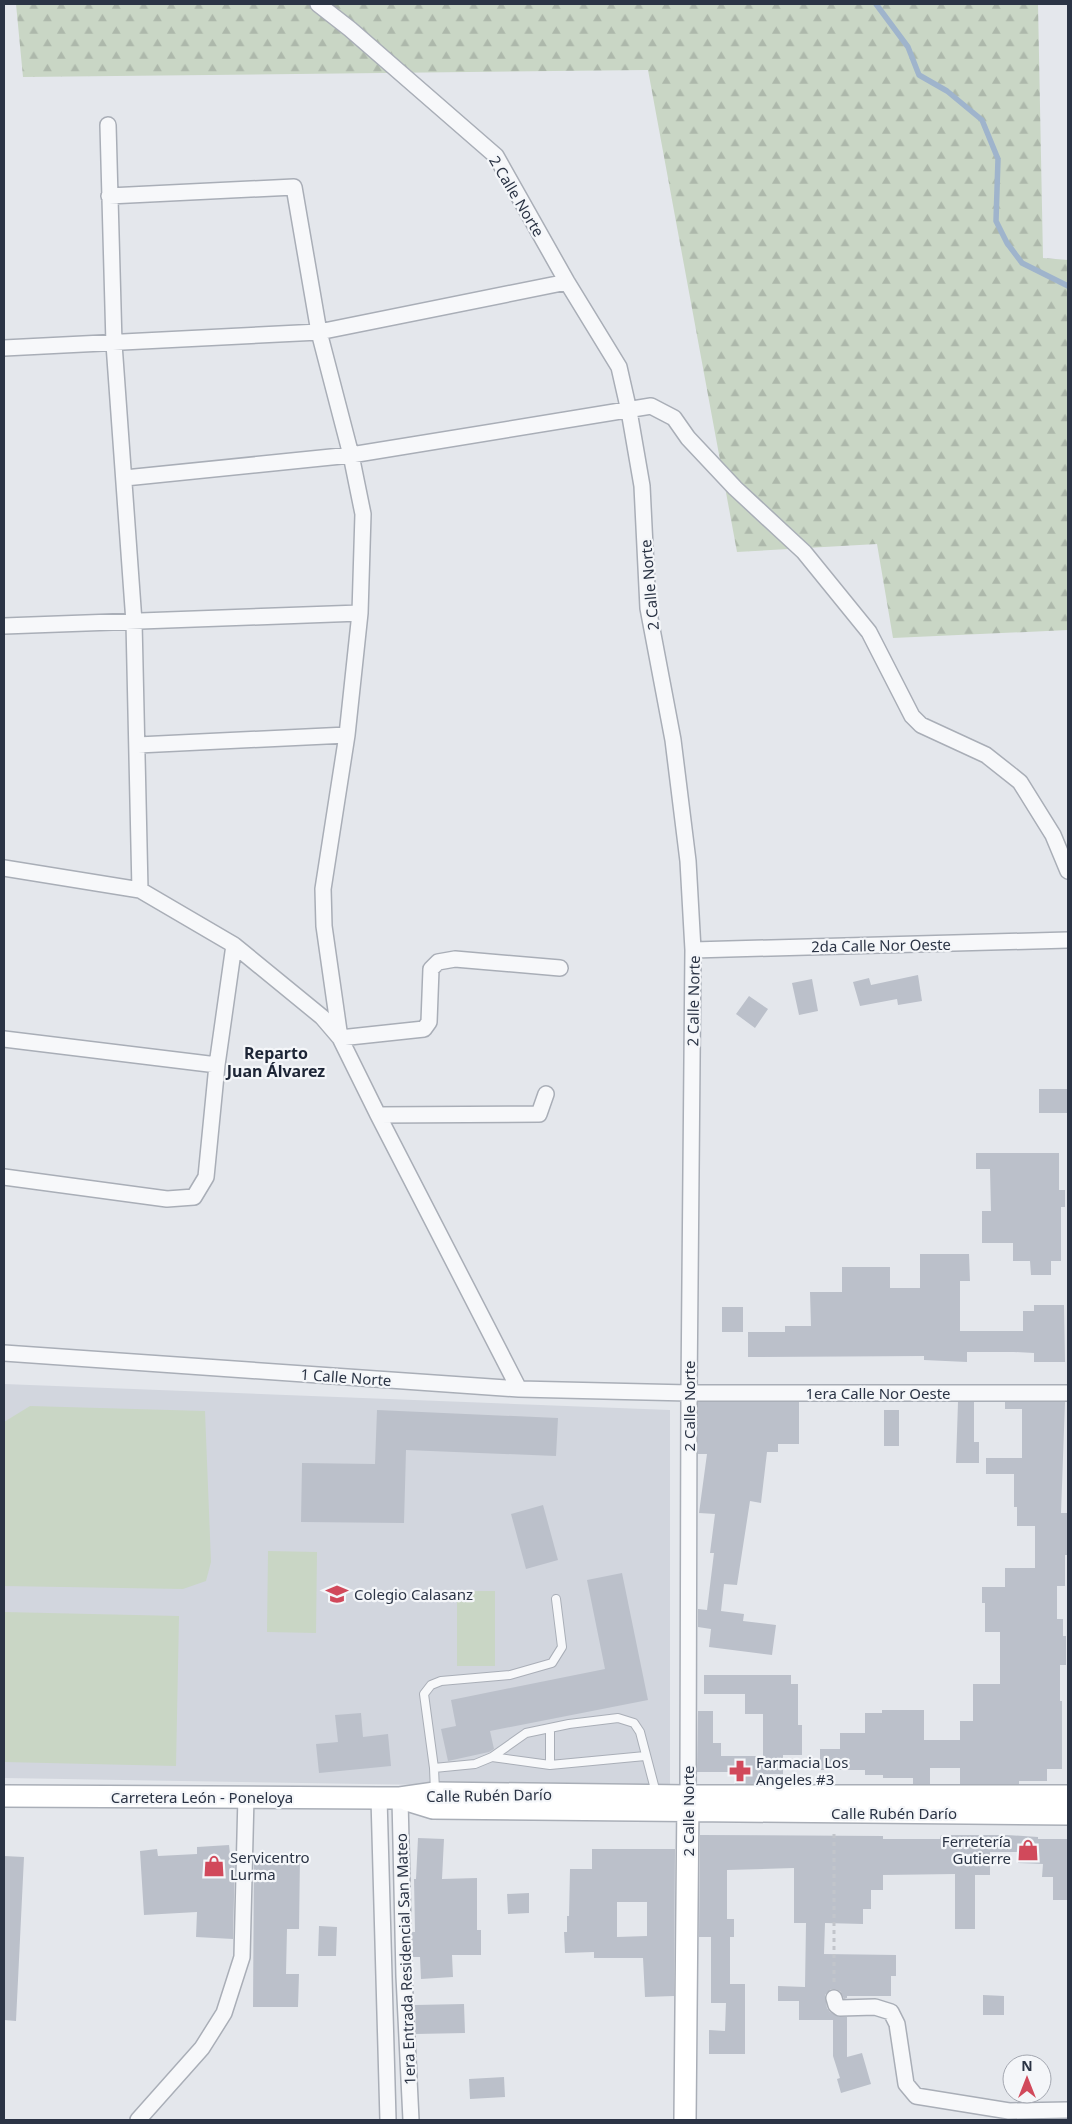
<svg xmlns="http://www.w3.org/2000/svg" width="1072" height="2124" font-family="'Noto Sans',sans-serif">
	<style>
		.built { fill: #d2d6de }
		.green { fill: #c9d6c5 }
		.forest { fill: url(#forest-firs) }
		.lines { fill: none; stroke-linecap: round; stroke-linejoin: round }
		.stream { stroke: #9fb4cc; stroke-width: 5.5 }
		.building { fill: #bbc0ca; fill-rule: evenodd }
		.lane-casing { stroke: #a9aeb7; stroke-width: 10 }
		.street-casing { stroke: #a9aeb7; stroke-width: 18 }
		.secondary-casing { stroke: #a9aeb7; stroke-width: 24 }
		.path { stroke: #c2c5cb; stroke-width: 3; stroke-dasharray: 4 4; stroke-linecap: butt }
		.lane { stroke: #f7f8fa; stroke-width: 8 }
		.street { stroke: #f7f8fa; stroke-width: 15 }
		.secondary { stroke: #fff; stroke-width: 21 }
		.labels { text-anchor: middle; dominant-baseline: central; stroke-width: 4.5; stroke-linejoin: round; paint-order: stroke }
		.street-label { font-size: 15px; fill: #2b3445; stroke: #f4f6f9 }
		.poi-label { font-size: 15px; fill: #2b3445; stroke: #f4f6f9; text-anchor: start }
		.neighbourhood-label { font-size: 16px; font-weight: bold; fill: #1d2536; stroke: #f4f6f9 }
	</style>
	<defs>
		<pattern id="forest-firs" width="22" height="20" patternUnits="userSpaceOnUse" patternTransform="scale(1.25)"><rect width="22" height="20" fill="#c9d6c5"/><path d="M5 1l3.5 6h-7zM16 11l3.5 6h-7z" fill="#adb8ab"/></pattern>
	</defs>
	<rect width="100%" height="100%" fill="#e4e7ec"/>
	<!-- built -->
	<path class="built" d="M4,1384L670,1410V1789L4,1778Z"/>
	<!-- green -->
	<path class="green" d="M30,1406L205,1411L211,1562L206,1581L183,1589L4,1586V1422Z
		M268,1551L317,1552L316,1633L267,1632Z
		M457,1591H495V1666H457Z
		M4,1612L179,1616L176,1766L4,1762Z"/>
	<!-- forest -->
	<path class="forest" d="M16,4H1038L1043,258L1068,260V630L893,638L877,544L737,552L648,70L23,77Z"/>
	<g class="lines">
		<!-- stream -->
		<path class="stream" d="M876,4L908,47L919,75L947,91L982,120L998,159L996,221L1007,243L1022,263L1068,286"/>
	</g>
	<!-- building -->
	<path class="building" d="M918,975L922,1001L898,1005L897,999L860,1006L853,982L869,978L871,985Z
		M812,979L818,1011L799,1015L792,983Z
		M749,996L768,1009L755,1028L736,1014Z
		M1039,1089H1068V1113H1039Z
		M976,1153H1059V1190H1065V1207H1061V1261H1051V1275H1031L1030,1261H1013V1243H982V1211H991L990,1169H976Z
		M920,1254H969L970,1281H960V1331H1023V1311H1034V1305H1064L1065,1362H1034V1353L1014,1352H967V1362L924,1360V1356L748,1357V1332H785V1326H811L810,1292H842V1267H890V1288H920Z
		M722,1307H743V1332H722Z
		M698,1402H799V1444H778V1452H767L761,1503L750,1501L737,1585L724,1584L721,1611L744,1614L743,1621L776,1625L772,1655L709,1647L711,1629L698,1627V1609L707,1610L714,1553H710L715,1514L699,1513L707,1454H698Z
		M958,1402H974V1442H979V1463H956Z
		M1005,1402H1065L1061,1513H1068V1555H1065V1586H1057V1619H1063V1636H1066V1665H1060V1701H1062V1769H1047V1781H1019V1784H960V1768H930V1784H913V1778H883V1775H865V1770H820V1749H840V1733H865V1713H882V1710H924V1740H960V1721H973V1684H1000V1632H985V1603H982V1587H1005V1568H1035V1526H1017V1507H1014V1474H986V1458H1022V1409H1005Z
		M377,1410L558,1418L556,1456L406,1450L404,1523L301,1522L302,1463L375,1464Z
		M884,1410H899V1446H884Z
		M543,1505L558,1560L526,1569L511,1514Z
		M622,1573L648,1700L490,1731L494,1749L489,1752L448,1761L441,1729L456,1726L451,1700L605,1669L587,1580Z
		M704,1675H791V1684H798V1725H802V1755H783V1774H758V1784H735V1772H697L698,1711H713V1743H721V1756H763V1714H745V1694H704Z
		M361,1713L363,1737L388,1734L391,1766L319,1773L316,1744L338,1742L335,1715Z
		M700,1835L883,1836V1839H940L941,1835H1007L1038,1837V1839H1067V1900H1053V1877H1042L1043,1864L1018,1863V1852H990V1875H975V1929H955V1874L883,1875V1890H871V1909H863V1924L825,1923L824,1954L896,1955V1976H891V1996H847V1998L844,1999L841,1992L836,1989H831L825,1995L827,2008L830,2012L840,2017H847V2057L862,2053L871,2084L841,2093L837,2079L840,2078L833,2056V2020H799V2001H778V1986L805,1987L806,1923H794V1868L727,1870V1919H734V1937H730V1984H745V2054H709V2030L725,2031L726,2003H711V1937H699Z
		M418,1838L444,1839L442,1879L477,1878V1930H481V1955H452L453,1977L421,1979L420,1957H413L412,1932H415L414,1879H416Z
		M229,1845L230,1854L235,1855L233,1939L196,1937L197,1912L144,1915L140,1851L157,1849L158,1856L197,1854V1847Z
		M592,1849H675L674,1996L645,1997L643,1958H594V1952L565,1953L564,1932H567V1916H569L570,1869H592ZM617,1902H647V1936L617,1937Z
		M254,1855L300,1856L299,1929H287L286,1974H299L298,2007H253Z
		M4,1856L24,1857L16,2021L4,2020Z
		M529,1893V1913L508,1914L507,1894Z
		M319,1926L337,1927L336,1956H318Z
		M983,1995L1004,1996V2015H983Z
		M464,2004L465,2033L416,2034L415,2005Z
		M504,2077L505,2097L470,2099L469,2079Z"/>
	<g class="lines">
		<!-- lane casing -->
		<g class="lane-casing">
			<path id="lane" d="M550,1728V1765
				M492,1757L550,1765L645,1756
				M434,1768L475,1764L492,1757L526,1733L569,1724L618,1718L634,1723L640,1732L656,1793
				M435,1791L434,1768L424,1694L431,1685L441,1681L510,1675L552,1663L562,1647L556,1599"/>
		</g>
		<!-- street casing -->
		<g class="street-casing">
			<path id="street" d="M318,4L350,29L496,156L567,282L619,367L629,411L642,486L648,608L673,740L688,861L693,950L689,1393L688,1796
				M108,125L114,344L134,622L140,890
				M109,196L294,187L319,332L351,455L363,514L360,613L347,735L323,889L324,926L340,1038L424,1029L429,1022L431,969L438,962L455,959L560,968
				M4,348L319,332L567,282
				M125,478L351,455L651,406L674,418L688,438L735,488L804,552L869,632L912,716L921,725L986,755L1020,782L1053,835L1068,871
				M4,626L360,613
				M138,745L347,735
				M4,868L140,890L234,945L322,1017L340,1038L378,1115L519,1389
				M693,950L1068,940
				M4,1039L217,1065
				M378,1115L539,1114L546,1094
				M4,1177L167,1199L194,1197L206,1177L217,1065L234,945
				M4,1353L519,1389L689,1393H1068
				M379,1798L388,2120
				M400,1798L404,1976L411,2120
				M834,1998L836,2005L840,2008L875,2007L891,2012L897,2024L906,2084L916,2096L1009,2111L1068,2110
				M138,2120L202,2048L224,2013L242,1957L246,1796"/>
		</g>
		<!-- secondary casing -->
		<g class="secondary-casing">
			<path id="secondary" d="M4,1796L379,1798H400L435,1793L688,1796H1068
				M407,1800L433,1808L1068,1814
				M685,2120L688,1798"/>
		</g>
		<!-- path -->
		<path class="path" d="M834,1982V1831"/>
		<!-- lane -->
		<use href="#lane" class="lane"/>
		<!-- street -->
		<use href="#street" class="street"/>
		<!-- secondary -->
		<use href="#secondary" class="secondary"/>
	</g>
	<!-- icons -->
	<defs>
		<g id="school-bare" transform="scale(1.725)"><path d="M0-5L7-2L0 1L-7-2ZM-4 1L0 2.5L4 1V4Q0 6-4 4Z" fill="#d1495b" stroke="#f4f6f9" stroke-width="2.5" paint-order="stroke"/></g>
		<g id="pharmacy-bare" transform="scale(1.725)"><path d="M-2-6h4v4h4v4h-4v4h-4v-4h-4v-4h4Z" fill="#d1495b" stroke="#f4f6f9" stroke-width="2.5" paint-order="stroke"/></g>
		<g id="shop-bare" transform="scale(1.725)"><path d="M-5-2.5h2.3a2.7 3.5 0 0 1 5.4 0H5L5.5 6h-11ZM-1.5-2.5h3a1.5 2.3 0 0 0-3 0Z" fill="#d1495b" stroke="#f4f6f9" stroke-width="2.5" paint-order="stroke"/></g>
	</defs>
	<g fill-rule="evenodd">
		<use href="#school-bare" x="337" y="1594"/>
		<use href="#pharmacy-bare" x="740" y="1771"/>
		<use href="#shop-bare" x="1028" y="1850"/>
		<use href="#shop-bare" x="214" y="1866"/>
	</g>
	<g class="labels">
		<!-- street labels -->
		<g class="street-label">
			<text transform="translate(517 196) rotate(59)">2 Calle Norte</text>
			<text transform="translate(649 585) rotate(-95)">2 Calle Norte</text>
			<text transform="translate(881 945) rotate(-1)">2da Calle Nor Oeste</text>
			<text transform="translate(693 1001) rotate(-89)">2 Calle Norte</text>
			<text transform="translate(346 1377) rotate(4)">1 Calle Norte</text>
			<text x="878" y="1393">1era Calle Nor Oeste</text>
			<text transform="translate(689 1406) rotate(-90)">2 Calle Norte</text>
			<text transform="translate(489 1795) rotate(-1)">Calle Rubén Darío</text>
			<text x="202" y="1797">Carretera León - Poneloya</text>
			<text transform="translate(688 1811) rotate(-90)">2 Calle Norte</text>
			<text x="894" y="1813">Calle Rubén Darío</text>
			<text transform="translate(405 1959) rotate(-92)">1era Entrada Residencial San Mateo</text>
		</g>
		<!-- poi labels -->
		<g class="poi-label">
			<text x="354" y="1594">Colegio Calasanz</text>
			<text x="756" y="1762">Farmacia Los<tspan x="756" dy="17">Angeles #3</tspan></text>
			<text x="1011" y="1841" text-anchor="end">Ferretería<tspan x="1011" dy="17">Gutierre</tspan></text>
			<text x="230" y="1857">Servicentro<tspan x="230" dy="17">Lurma</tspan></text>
		</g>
		<!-- neighbourhood labels -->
		<g class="neighbourhood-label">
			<text x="276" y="1053">Reparto<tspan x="276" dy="18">Juan Álvarez</tspan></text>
		</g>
	</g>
	<!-- border -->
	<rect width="1072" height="2124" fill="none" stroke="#2b3445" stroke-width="10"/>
	<!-- north arrow -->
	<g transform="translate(1027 2079)"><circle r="24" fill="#f4f6f9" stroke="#a4a8b1"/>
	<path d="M0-4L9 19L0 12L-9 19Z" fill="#d1495b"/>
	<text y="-8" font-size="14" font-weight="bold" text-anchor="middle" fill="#2b3445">N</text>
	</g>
</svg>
